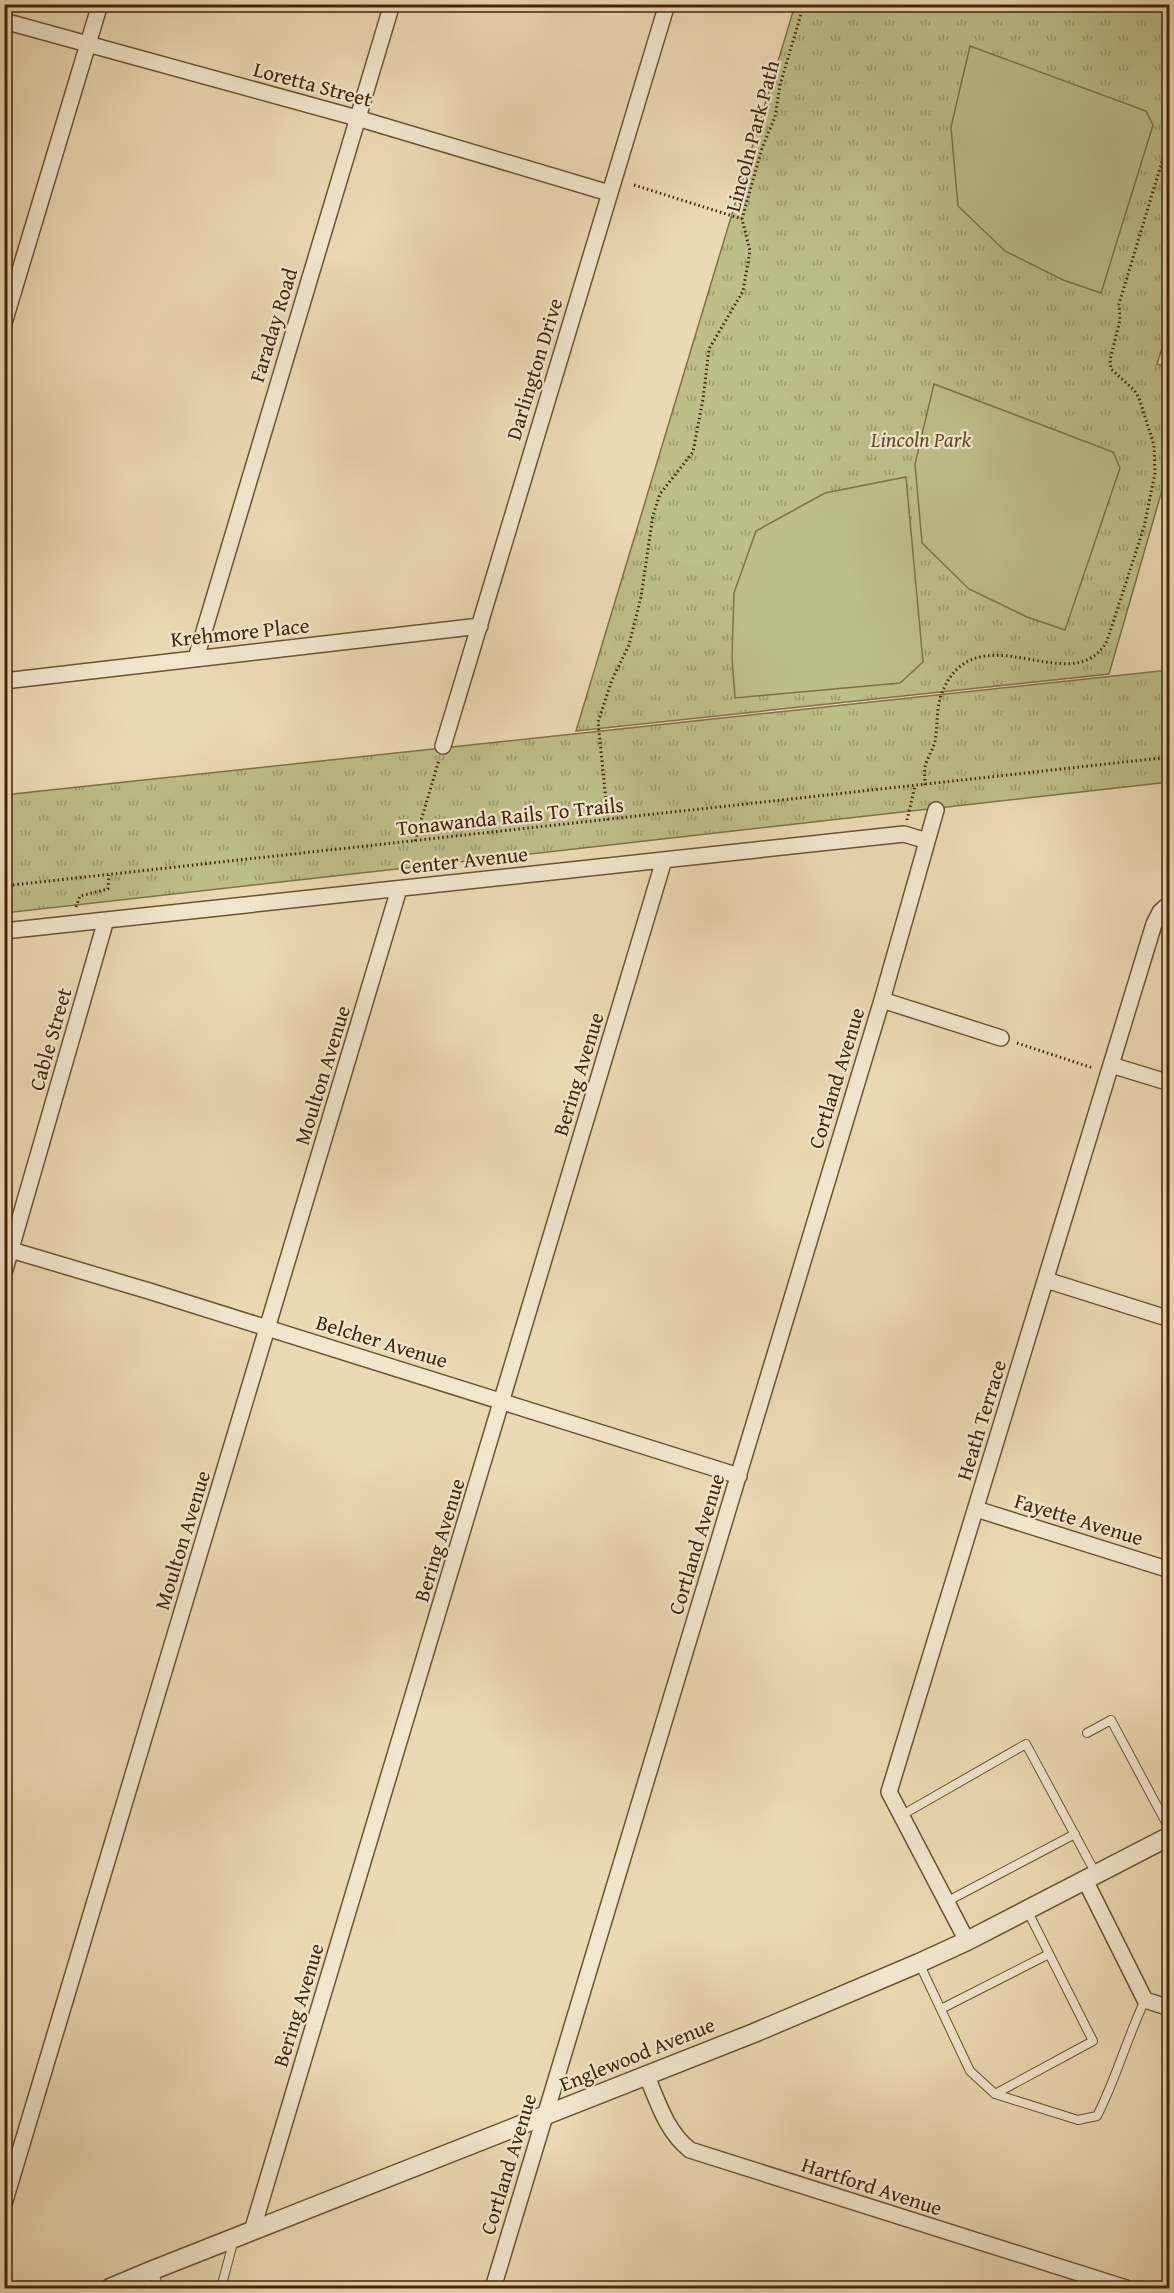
<svg xmlns="http://www.w3.org/2000/svg" width="1174" height="2293" font-family="'Gentium Book Plus',serif">
	<style>
		.grass { fill: url(#grass-tufts); stroke: #7f7248; stroke-width: 1.5 }
		.pitch { fill: #bdbe88; stroke: #7f7248; stroke-width: 1.5 }
		.lines { fill: none; stroke-linecap: round; stroke-linejoin: round }
		.service-casing { stroke: #6c5332; stroke-width: 10 }
		.minor-casing { stroke: #6c5332; stroke-width: 18 }
		.tertiary-casing { stroke: #6c5332; stroke-width: 21 }
		.path { stroke: #412607; stroke-width: 3; stroke-dasharray: 1.5 3; stroke-linecap: butt }
		.service { stroke: #f2e6ce; stroke-width: 8 }
		.minor { stroke: #f2e6ce; stroke-width: 15 }
		.tertiary { stroke: #f2e6ce; stroke-width: 18 }
		.labels { text-anchor: middle; dominant-baseline: central; stroke-width: 4.5; stroke-linejoin: round; paint-order: stroke }
		.street-label { font-size: 21px; fill: #412607; stroke: #f2e6ce }
		.park-label { font-size: 21px; font-style: italic; fill: #604c27; stroke: #f2e6ce }
	</style>
	<defs>
		<pattern id="grass-tufts" width="24" height="20" patternUnits="userSpaceOnUse" patternTransform="scale(1.5)"><rect width="24" height="20" fill="#bdbe88"/><path d="M3 7l-1-3M5 7V3M7 7l1-3M15 17l-1-3M17 17v-4M19 17l1-3" fill="none" stroke="#9b9a6d"/></pattern>
	</defs>
	<rect width="100%" height="100%" fill="#ebd9b3"/>
	<filter id="stains"><feTurbulence type="fractalNoise" baseFrequency=".00333" numOctaves="4"/><feColorMatrix values="0 0 0 0 .2 0 0 0 0 .09 0 0 0 0 .02 0 0 0 .5 -.17"/></filter>
	<radialGradient id="worn" r=".72"><stop offset=".6" stop-color="#630" stop-opacity="0"/><stop offset="1" stop-color="#630" stop-opacity=".3"/></radialGradient>
	<!-- grass -->
	<path class="grass" d="M795,5H1169L1170,323L1157,364L1169,368V466L1109,674L576,731Z
		M1169,670V782L5,913L4,795Z"/>
	<!-- pitch -->
	<path class="pitch" d="M970,46L1146,111L1153,125L1101,293L1063,280L1005,251L958,206L951,127Z
		M934,384L1113,452L1120,468L1065,630L1027,617L969,589L922,543L915,464Z
		M906,477L923,662L900,683L735,698L732,658L734,593L756,531L825,493Z"/>
	<g class="lines">
		<!-- service casing -->
		<g class="service-casing">
			<path id="service" d="M1087,1733L1111,1720L1170,1830
				M902,1815L1026,1744L1096,1874
				M946,1902L1075,1834
				M919,1963L970,2071L995,2094L1093,2041L1027,1910
				M941,2009L1049,1954
				M995,2094L1078,2120L1097,2116C1116,2079 1127,2038 1145,2000
				M153,2270L159,2288
				M221,2288L234,2239"/>
		</g>
		<!-- minor casing -->
		<g class="minor-casing">
			<path id="minor" d="M4,21L357,118L609,193
				M4,323L100,4
				M196,658L392,4
				M4,681L480,626
				M443,746L667,4
				M4,931L904,834L927,841
				M882,1000L1001,1038
				M1111,1065L1170,1083
				M11,1250L149,1291L739,1476
				M4,1273L106,920
				M1046,1280L1170,1319
				M976,1509L1170,1570
				M1085,1880L1145,2000L1170,2008
				M967,1941L889,1792L1154,924L1160,912L1170,903
				M646,2074C658,2102 666,2131 690,2150L1126,2288
				M4,2204L399,889
				M252,2231L664,860
				M493,2288L882,1000L936,810"/>
		</g>
		<!-- tertiary casing -->
		<g class="tertiary-casing">
			<path id="tertiary" d="M110,2288L153,2270L754,2033L919,1963L967,1941L1170,1836"/>
		</g>
		<!-- path -->
		<path class="path" d="M634,185L742,219
			M925,785C925,779 924,773 925,767C927,758 933,750 935,741C938,726 936,710 941,695C975,606 1072,704 1107,641L1144,527L1155,473L1154,445L1139,398L1134,390L1111,369L1110,360L1120,320L1119,304L1170,135
			M608,820L598,722L612,680L629,645L641,597L653,515L660,494L693,452L703,399L709,349L743,291L750,251L742,219L762,148L775,117L780,85L804,4
			M907,820L915,786
			M415,841L439,760
			M4,886L1170,757
			M76,907L80,896L108,889L109,875
			M1017,1043L1093,1068"/>
		<!-- service -->
		<use href="#service" class="service"/>
		<!-- minor -->
		<use href="#minor" class="minor"/>
		<!-- tertiary -->
		<use href="#tertiary" class="tertiary"/>
	</g>
	<g class="labels">
		<!-- street labels -->
		<g class="street-label">
			<text transform="translate(313 84) rotate(15)">Loretta Street</text>
			<text transform="translate(752 136) rotate(-75)">Lincoln Park Path</text>
			<text transform="translate(273 325) rotate(-73)">Faraday Road</text>
			<text transform="translate(534 369) rotate(-73)">Darlington Drive</text>
			<text transform="translate(240 632) rotate(-6)">Krehmore Place</text>
			<text transform="translate(510 816) rotate(-6)">Tonawanda Rails To Trails</text>
			<text transform="translate(464 860) rotate(-6)">Center Avenue</text>
			<text transform="translate(50 1039) rotate(-74)">Cable Street</text>
			<text transform="translate(578 1074) rotate(-73)">Bering Avenue</text>
			<text transform="translate(322 1075) rotate(-73)">Moulton Avenue</text>
			<text transform="translate(836 1078) rotate(-73)">Cortland Avenue</text>
			<text transform="translate(382 1341) rotate(17)">Belcher Avenue</text>
			<text transform="translate(981 1420) rotate(-73)">Heath Terrace</text>
			<text transform="translate(1079 1519) rotate(17)">Fayette Avenue</text>
			<text transform="translate(182 1540) rotate(-73)">Moulton Avenue</text>
			<text transform="translate(439 1540) rotate(-73)">Bering Avenue</text>
			<text transform="translate(696 1544) rotate(-73)">Cortland Avenue</text>
			<text transform="translate(298 2005) rotate(-73)">Bering Avenue</text>
			<text transform="translate(637 2054) rotate(-22)">Englewood Avenue</text>
			<text transform="translate(508 2164) rotate(-73)">Cortland Avenue</text>
			<text transform="translate(872 2186) rotate(18)">Hartford Avenue</text>
		</g>
		<!-- park labels -->
		<g class="park-label">
			<text x="921" y="439">Lincoln Park</text>
		</g>
	</g>
	<!-- margin -->
	<rect width="1174" height="2293" fill="none" stroke="#ebd9b3" stroke-width="24"/>
	<rect x="6" y="6" width="1162" height="2281" fill="none" stroke="#412607" stroke-width="3"/>
	<rect x="12" y="12" width="1150" height="2269" fill="none" stroke="#412607" stroke-width="1.5"/>
	<rect width="100%" height="100%" filter="url(#stains)"/>
	<rect width="100%" height="100%" fill="url(#worn)"/>
</svg>
